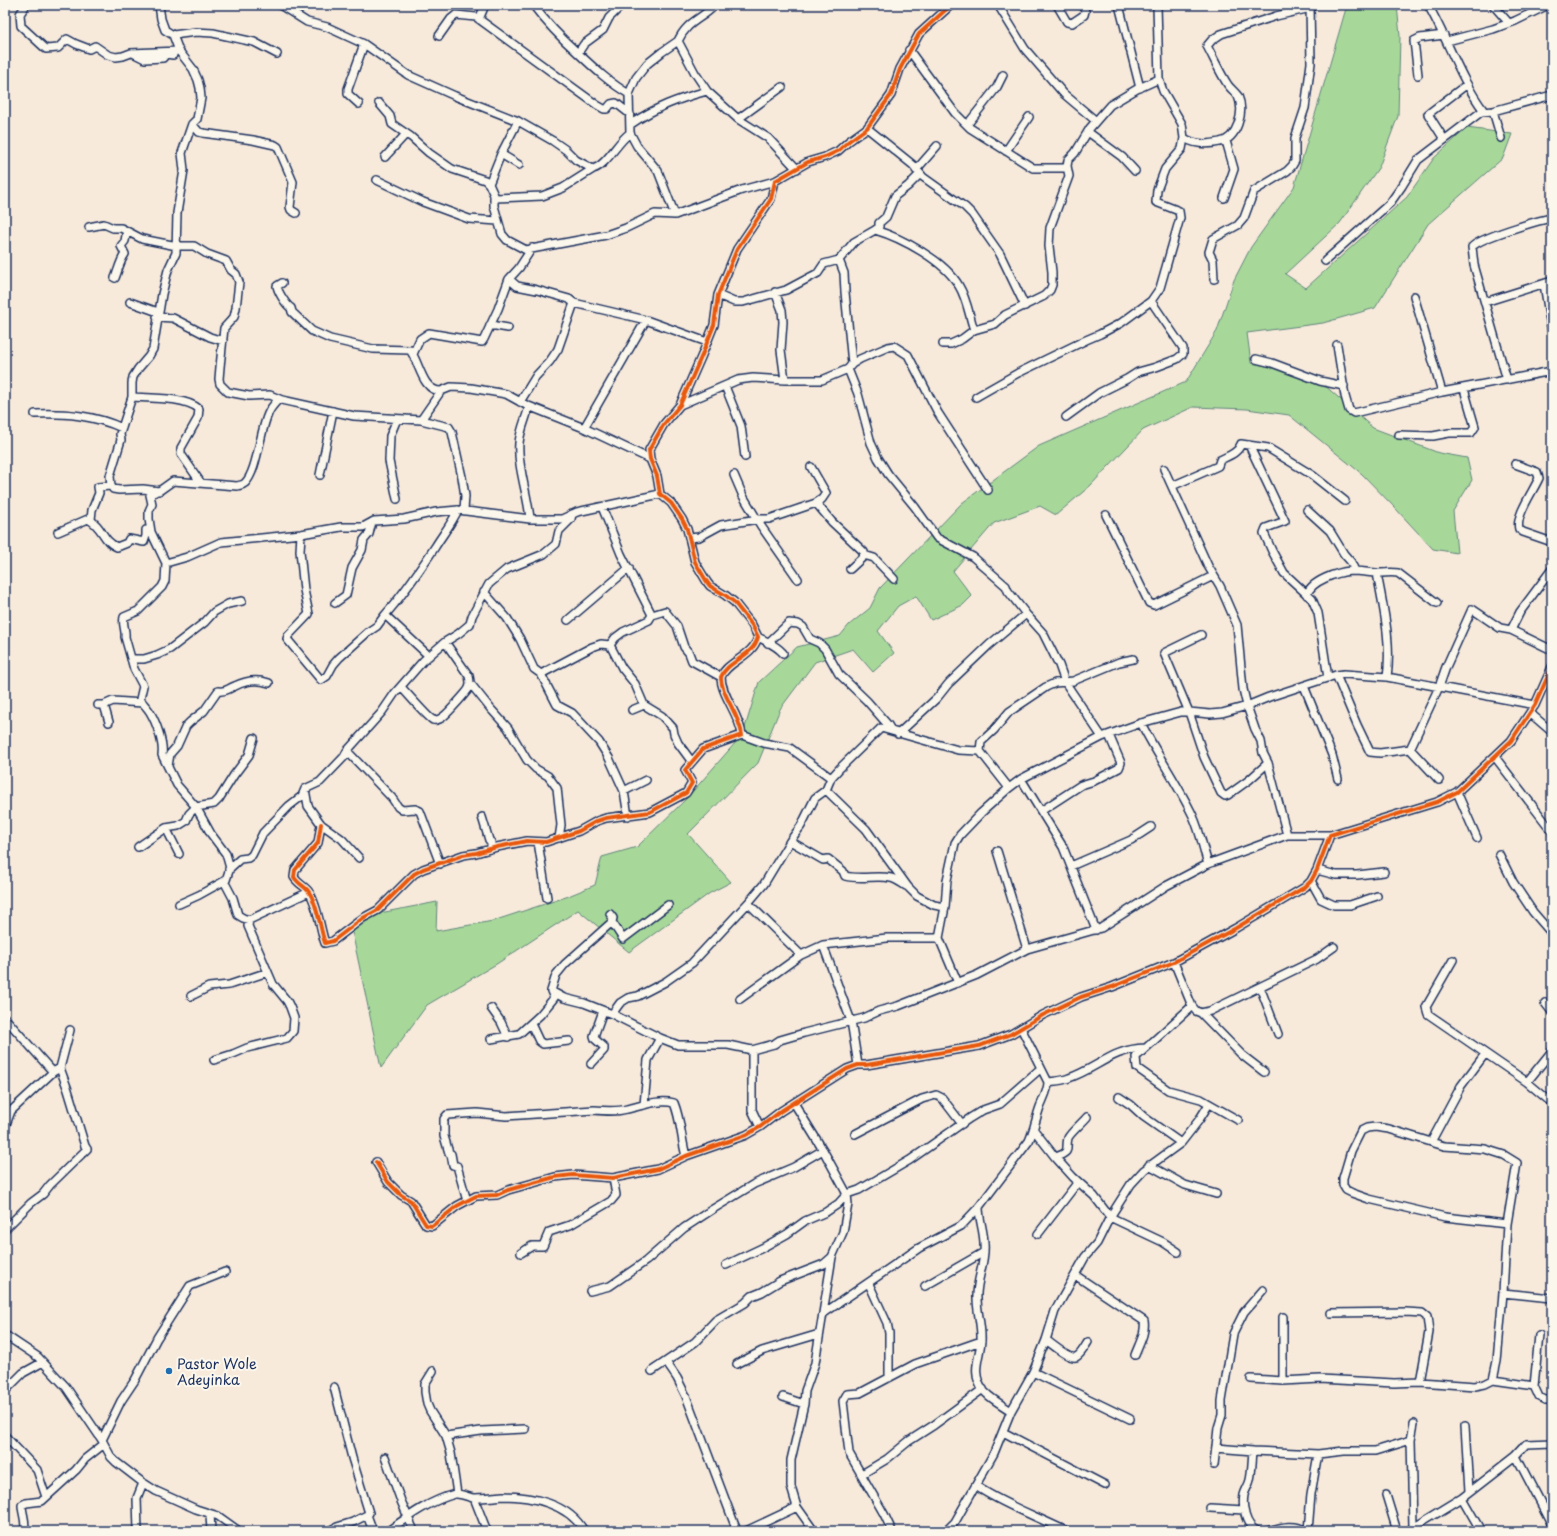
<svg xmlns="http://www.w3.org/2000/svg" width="1557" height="1536" font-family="'Playpen Sans',sans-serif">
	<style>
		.green { fill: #a7d899; stroke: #61847c }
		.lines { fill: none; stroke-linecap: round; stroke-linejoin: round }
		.minor-casing { stroke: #1b2f5e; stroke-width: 10 }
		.minor { stroke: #fbf7ec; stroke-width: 7 }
		.cycleway-casing { stroke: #fbf7ec; stroke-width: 6 }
		.cycleway { stroke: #e8590c; stroke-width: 4 }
		.poi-dot { fill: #1f6fb2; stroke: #fbf7ec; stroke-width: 1.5 }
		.labels { text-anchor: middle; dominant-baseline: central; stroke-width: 4; stroke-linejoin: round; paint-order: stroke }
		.poi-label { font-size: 14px; fill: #1b2f5e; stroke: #fbf7ec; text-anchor: start }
	</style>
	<rect width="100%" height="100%" fill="#f7eadb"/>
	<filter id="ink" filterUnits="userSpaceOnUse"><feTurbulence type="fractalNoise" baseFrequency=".025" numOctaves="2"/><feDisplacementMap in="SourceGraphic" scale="8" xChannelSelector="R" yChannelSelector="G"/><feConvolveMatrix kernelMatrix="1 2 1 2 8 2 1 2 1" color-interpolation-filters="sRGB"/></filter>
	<g filter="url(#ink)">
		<!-- green -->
		<path class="green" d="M1347,5H1397L1400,36L1398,116L1379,167L1340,223L1285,274L1306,288L1407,197L1434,158L1467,128L1512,134L1503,158L1428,224L1375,308L1323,323L1247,333L1251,363L1314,376L1373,428L1439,453L1467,458L1472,480L1453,511L1457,553L1433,549L1396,509L1362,474L1289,415L1247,409L1193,407L1143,430L1090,486L1056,515L1040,506L994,523L953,571L972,596L963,605L931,620L916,596L898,606L878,631L894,653L873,672L853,649L815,662L780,709L758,763L688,834L731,882L710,893L629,952L578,910L498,963L427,1005L381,1068L350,922L385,912L437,902L436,931L493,921L566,897L595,885L602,857L637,847L687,798L743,734L759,682L797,647L840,636L849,625L870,608L880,588L962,503L1039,446L1186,382L1217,331L1234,280L1251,247L1294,187Z"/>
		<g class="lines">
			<!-- minor casing -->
			<g class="minor-casing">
				<path id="minor" d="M26,5L20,14L21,26L46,49L58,48L67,39L76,44L89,49L95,46L108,55L116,57L123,56L131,53L179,51
					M280,5L307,22L327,27L364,44L408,75L455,96L518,121L553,141L566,150L576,160L593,169C607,165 617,142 630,133
					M533,5C548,25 561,38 579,54C595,69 610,83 629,94
					M715,5C701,20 687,21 678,41L695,73L707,91L738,119L768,138L797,169
					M998,5L1025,49L1064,94L1096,121
					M1057,5L1067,22L1072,23L1084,15L1085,11L1082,5
					M1119,5L1140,88
					M1428,5C1448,40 1460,79 1484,111
					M1493,5L1508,22
					M480,20V17L485,5
					M173,35L196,32L213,33L254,42L277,54
					M439,36L451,19L456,15L476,17L597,105L604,109H607L611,104L616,103L630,114
					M1447,41L1493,29L1515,21L1548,5
					M909,50L955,113L970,128L1033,168H1067
					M133,53L145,59L163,58L166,54L173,55
					M578,53L584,44L603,30L609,18L622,5
					M1418,75L1414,41L1420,38L1444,35
					M379,103L390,116L392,124L411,137L429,153L452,169L485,180L489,184L494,195V206L502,234L507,240L526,250L606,235L626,228L655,214L675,215L742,190L775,181
					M359,104L348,94V89L364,44
					M1493,111L1501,138
					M738,119L782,87
					M192,124L199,132L203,133L253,140L275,145L278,147L293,182L290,207L291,210L296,213
					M631,124C656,107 678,99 707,91
					M967,125L997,87L1003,75
					M867,128L913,165L923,177L965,207L972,214L1000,254L1025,306
					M1088,132L1122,157L1135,171
					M1184,138C1196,145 1207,145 1220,142C1237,139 1245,112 1238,96C1235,92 1231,89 1228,85C1220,73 1214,59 1207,46L1212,40L1221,34L1276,16L1311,8
					M1444,139L1428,114L1466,85
					M1006,151L1029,117
					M501,154L519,165
					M385,157L406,134
					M916,170L937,146
					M377,180L423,202L469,219L498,221
					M489,184L501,154L518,121
					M495,198L542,196L563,188L593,169
					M1224,198L1234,169L1226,141
					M675,215L658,171L637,146L630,133L629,94L636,78L647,64L662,52L678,41
					M89,227L104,224L113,228H121L142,239L177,246H194L207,254L226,261L231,270L236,274L239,282L236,308L234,317L224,328L220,367L219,379L220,384L228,392L249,396L270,395L282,400L354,416L421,420L449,427L452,432L462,477L465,496L464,510
					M875,230L879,227V223L886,217L895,196L908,186L920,174
					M532,248L519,268L509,279L517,286L537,290L569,299L574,303L646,320L707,342
					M839,260L844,273L845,292L852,364
					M1325,261L1390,203L1402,186L1418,160L1481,112L1493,111L1552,95
					M115,278C118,271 120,261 125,254L121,246L125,241L126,235
					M1214,279L1213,260L1209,252L1213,239L1238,225L1244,218L1254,191L1287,171L1292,166L1295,161V138L1305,108L1311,63L1310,5
					M282,283L277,286C278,292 286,305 291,308L292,312L312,331L330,339L373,349L410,350C420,363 422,391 441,391
					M1544,284L1552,333
					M775,292L782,310L783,322L781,350L785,380
					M718,295L734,302H743L786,290L818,273L824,264L839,260L854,242L875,230C902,238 945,261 959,286C967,299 969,315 974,330
					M1414,296L1442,392
					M130,302L158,312
					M1485,302L1552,281
					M157,317L173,318L210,337L223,341
					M490,325L508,328
					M943,344H951L962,339L974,330L995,324L1005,315L1044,296L1050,290L1052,285V272L1049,246L1050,228L1069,176L1067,166L1068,160L1075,153L1090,128L1110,105L1137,89L1159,79
					M1337,345L1345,396L1349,410L1354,413L1442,392L1552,371
					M413,354L420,339L429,333L482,342L484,339L498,309L509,279
					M1256,359L1272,363L1320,381L1344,386
					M848,369L858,394L871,443L878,458L888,474L915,507L937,538L973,557L1006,586L1008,591L1026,614L1043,633L1059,665L1065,682L1102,737
					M1507,380L1474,265L1472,247C1479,238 1539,220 1552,218
					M725,386L741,426L745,457
					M132,397C150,398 186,397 199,409L198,418L181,448V454L201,483
					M976,397L1018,373L1086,340L1100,334L1121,323L1151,301L1160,288L1180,218L1179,211L1156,202L1157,190L1165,169L1182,149L1184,138L1182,124L1163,91L1159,79L1157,5
					M520,402L536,376L550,361L558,349L574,303
					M680,405L738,380L753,378L785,380H822L848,369L852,364L860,359L888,347L894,346L908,355L938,413L988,490
					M529,407C526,418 520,431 519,443C517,466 528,495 530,519
					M35,414C65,413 94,415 122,428
					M1066,417L1099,393L1127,379L1138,372L1156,367L1177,359L1183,354V348L1151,301
					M397,419L390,436L389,461L397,499
					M421,420L441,391L451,387L471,388L506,394L526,405L584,428L650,459
					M584,428L646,320
					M1399,435L1433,436L1449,433H1471L1475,427L1464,389
					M1249,445L1285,521L1266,528L1264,533L1272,551L1284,573L1312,599L1318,613L1328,678
					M1515,464L1537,472L1539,478C1534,490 1515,516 1519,529L1523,532L1552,542
					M1164,469L1208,566L1220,586L1237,625L1243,689L1247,706L1255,729L1261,741L1263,753L1268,763L1287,835
					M320,475L333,411
					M734,475L743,496L761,526L798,579
					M111,486L110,476L121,440L120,434L132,397V383L133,377L138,369L149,356L153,349L162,294L168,270L176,253L177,213L184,170L182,153L192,124L197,119L201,98L200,88L198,80L193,69L179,51L173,35L165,30L161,19L159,5
					M1172,486L1218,466L1220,460C1228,456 1238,453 1241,444L1268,448L1312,475L1345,501
					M157,491L150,495L152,504L149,511V519L151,532L166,563L165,581L162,587L138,611L124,617C122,624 126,630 125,637L134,669L143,686L140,699C143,704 147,707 150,712C156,722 164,743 162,755L177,785L196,807L211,834L226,854L230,868L226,880L199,895L179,904
					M816,503L832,522L864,552L863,557L850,569
					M602,507L621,554L652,615L649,620L623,632L615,638L610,645L622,668L635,684L644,705
					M1307,510L1330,531L1344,554L1351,562L1355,571
					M1106,515L1149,603L1154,605L1213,576
					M91,520L92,510L99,493L98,487L111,486L113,489L119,490L143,489L159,491L173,481L237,486C240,485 243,485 245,483C257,472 260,431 268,414C270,408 275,403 279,399
					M58,532L88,519C103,526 102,541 117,547L127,543L129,539L144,542L146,536V530L151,532
					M301,534L300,551L304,590L309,614L288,636L287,639L321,680L327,676L333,665L339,658L368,632L377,626L385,615
					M689,538L699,537L721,525L758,519H769L816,503L822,499L826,493L811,467
					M864,555L874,558L894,579
					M166,563L187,557L221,542L301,534L341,527H363L374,521L404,519L436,512L458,510L530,519H562L577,512L660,494
					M1377,573C1383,607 1392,642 1387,677
					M484,592L507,618L520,639L534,669L541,674L592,647L601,644L610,645
					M1307,595C1310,581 1338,572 1351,571C1361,571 1370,573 1379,573C1386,573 1392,572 1398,573L1437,603
					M335,603L346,595L352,568L362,550L364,540L369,534L372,522
					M652,615L665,611L677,626L684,647L689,653L692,661L721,677
					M568,620L629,568
					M1511,630L1520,612L1552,569
					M1201,635L1164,653L1189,712L1204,757L1221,793L1225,796L1228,795L1249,780L1268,763
					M758,637C767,642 776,645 783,653
					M768,643L789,623L798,624L803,627L810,639L819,643L825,649L839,674L867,701L888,725L891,730
					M429,656L385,615C404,594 419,571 435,547C443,534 452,523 458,510
					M131,659H144L157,655L170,649L205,622L214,612L228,604L242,601
					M541,674L557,705L572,713L599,742L609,758L624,791L628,816
					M1336,675L1357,725L1370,752L1380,753L1410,749L1439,780
					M470,683L490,708L508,728L527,760L536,769L548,776L557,788L561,825L559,838
					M1304,686L1332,755L1338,779
					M401,687C407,693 428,718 433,720C437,721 442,718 444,716C448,713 468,691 469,688C471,684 470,680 469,676L445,642
					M98,705H104L113,701L143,703
					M104,705L109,722
					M632,710L644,705L662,716L673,728L674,734L678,743L692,762
					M1530,713L1552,732
					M1141,723C1157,755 1178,784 1193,816C1200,831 1203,848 1208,864
					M898,734L937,698L949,683L989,645L1026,614
					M742,735L764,743L790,748L831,778
					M1410,749L1439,687L1446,667L1472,609L1500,628L1511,630L1552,650
					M347,751L392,798L398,807L402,810L415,809L420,811L440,864
					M1495,757L1552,831
					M168,766L170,754L177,746L186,726L190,722L204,711L218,691C227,692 227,689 235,686C247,680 257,679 269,683
					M1021,779L1063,847L1096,930
					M1009,788L980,751L981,742L994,730L1009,712L1046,687L1055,683L1073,681L1119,662L1133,659
					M305,789L308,806L321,824L342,839L359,858
					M826,790L866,829L908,887L917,896L934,905L945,907
					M624,791L646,780
					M1457,792L1477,838
					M1041,811L1081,785L1094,781L1119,768L1121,763L1109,735
					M482,817L489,840L491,842V849
					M321,824L318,843L295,870L294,877C298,884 305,886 309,892C318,905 320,929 325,943L333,941L363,918L378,910L414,874L423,869L463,855L476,853L497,847L527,841L546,842L579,831L597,821L606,818L650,812L686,793L692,783L685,770L703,749L742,735C740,715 721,695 721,677C727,661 753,657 758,637L752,625L734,602L725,595L710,586L707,582L695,562L687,529L682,519L671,503L660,494L657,476L650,459L649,450L664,424L680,405L702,355L714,325L718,295L737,249L771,199L775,181L808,162L825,157L838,151L849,141L867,128L891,95L900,69L919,34L951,5
					M166,828L179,854
					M790,841L823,860L828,859L843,871L845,876C861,880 876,875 891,878C896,879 901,883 906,886
					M538,842L547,898
					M138,847L166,828L178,826L186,821L189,814L196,807L214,804L219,799L234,775L249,755L254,738
					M997,851L1027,949
					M1499,854L1513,882L1533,912L1552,934
					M1071,866L1131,840L1151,827
					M229,869L240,859L248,858L252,855L263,833L289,806L302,796L305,789L320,782L344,757L347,751L382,712L395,693L423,661L445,642L458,634L470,624L472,616L489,584L507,569L544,554L556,544L559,531L571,519L572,514
					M1317,870L1336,875H1357L1384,872
					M224,881L233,898L238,915L243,918L249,920L309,892
					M1311,881L1321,899L1334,905H1350L1377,896
					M748,903L801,955
					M610,914L613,918L612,922L623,939L668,905
					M823,945L851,1021L858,1065
					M1453,960L1426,1007L1428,1014L1527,1082L1552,1103
					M1174,962L1192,1006L1196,1011L1201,1013L1242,1055L1264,1072
					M958,983L939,938L945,907L947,880L955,843L960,835L981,813L1009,788L1021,779L1102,737L1141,723L1181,712H1189L1210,714L1222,713L1247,706L1269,697L1336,675L1344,674L1387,677L1535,705
					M1260,987L1278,1034
					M551,991L556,975L565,964L612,922
					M191,996L209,987L229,985L268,972
					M740,999L801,955L823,945L887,938H939
					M1545,1003L1552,1012
					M1192,1006L1136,1057L1137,1068L1168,1090L1201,1099L1238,1120
					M491,1008L501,1022L508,1037
					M1201,1013L1210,1011L1317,959L1334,947
					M612,1014L620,1003L628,998L638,996L665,982L692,963L748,903L764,884L790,841L801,826L815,798L826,790L831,778L840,768L881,728L958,750L980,751
					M5,1018L53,1072
					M531,1024L539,1041L543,1044L569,1041
					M491,1039L519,1034L540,1015L554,998L551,991L564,998L584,1003L612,1014L660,1038L678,1045H728L752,1050L774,1044L780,1040L804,1033L864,1018L879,1011L898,1006L977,975L1027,949L1101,928L1166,886L1208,864L1287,835H1330
					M752,1050V1110L760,1127
					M214,1060L233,1054L247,1048L287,1038L293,1031L294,1018L290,1007L287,1001L273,984L248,926L249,920
					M591,1064L604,1050V1047L595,1039L594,1036L603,1011
					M1048,1082C1055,1081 1062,1081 1069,1078C1098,1068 1112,1049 1145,1048
					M1527,1082L1552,1051
					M1119,1097L1131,1105L1144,1117L1181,1143
					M794,1103L823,1150L847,1194L848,1204L843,1232L832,1257L815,1363L805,1391L804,1404L791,1460V1487L797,1507L814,1531
					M644,1105L648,1060L660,1038
					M5,1127L11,1111L53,1072L60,1068L70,1030
					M1034,1130L1055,1157L1073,1177L1094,1196L1110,1217L1163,1242L1178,1252
					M855,1134L922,1099L936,1095L942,1098L962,1124
					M1431,1142L1461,1086L1485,1054
					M1055,1157C1072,1152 1065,1149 1068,1138C1070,1133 1083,1122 1087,1117
					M376,1162L388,1182L401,1195L411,1201L426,1225L432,1226L457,1206L476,1196L497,1195L508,1190L555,1177L573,1175L613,1178L658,1169L686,1156L746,1135L760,1127L781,1111L847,1069L858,1065H866L979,1046L1011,1034L1043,1015L1081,997L1112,987L1174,962L1236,928L1305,887L1311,881L1317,870L1330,835L1437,802L1457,792L1511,741L1535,705L1552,667
					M1149,1165L1185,1185L1216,1194
					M467,1201L457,1166L453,1165L451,1154L449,1153L444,1136V1119L447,1115L477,1113L506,1116L594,1110C605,1111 616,1112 627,1109C642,1106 658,1099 674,1103C681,1120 681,1138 686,1156
					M979,1207C979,1220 984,1231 984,1244C986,1262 976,1280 977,1298C977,1312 982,1327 981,1341C980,1355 973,1369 979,1383C983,1395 1001,1404 1011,1411
					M5,1229L31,1203L43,1194L50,1185L87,1149L85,1146L68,1090L60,1068
					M1038,1234L1078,1182
					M521,1253L532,1246H543L549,1232L570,1225L611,1201L616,1195L613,1178
					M726,1265L762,1248L787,1234L805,1221L826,1212L838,1204L847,1194L859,1190L910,1160L970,1118L983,1110L1000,1104L1040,1069
					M1075,1275L1144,1321C1146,1333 1139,1344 1135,1355
					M869,1284L887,1323L889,1333V1378
					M925,1286L984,1252
					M590,1291L610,1286L646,1261L684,1228L713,1209L754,1184L794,1167L823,1150
					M1503,1293L1552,1298
					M824,1313L919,1248L961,1226L979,1207L1029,1141C1034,1130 1036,1118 1040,1107C1043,1099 1048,1091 1048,1082L1021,1028
					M1331,1313L1406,1312L1422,1313L1427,1317L1429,1332L1420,1382
					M1283,1317V1381
					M5,1335L38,1357L66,1387L102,1440L111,1457L116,1462L142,1482L156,1491L196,1509L218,1516L239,1531
					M1539,1335L1534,1386L1539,1397L1545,1400H1552
					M1046,1340C1052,1344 1069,1359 1076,1357C1081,1355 1085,1346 1088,1342
					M666,1362L677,1378L686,1396L737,1531
					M737,1364L762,1351L819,1334
					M433,1371L425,1384V1392L427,1404L430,1411L446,1436L451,1453L457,1494
					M652,1371L695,1342L716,1320L745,1303L752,1296L762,1292L780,1281L824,1264L832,1257
					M1033,1372L1130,1419
					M1251,1379L1283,1381L1320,1379L1394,1383L1420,1382L1475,1386L1485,1384L1493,1380L1497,1361L1503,1293L1507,1224L1517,1163L1504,1155L1485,1149L1444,1146L1389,1129L1375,1127L1367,1128L1361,1131L1351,1151L1343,1178V1185L1346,1190L1352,1193L1369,1199L1445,1217L1507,1224
					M1493,1380L1534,1386
					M334,1387L352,1458L369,1513L367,1515L373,1531
					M5,1391L23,1373L43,1362
					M783,1397L804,1404
					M1465,1426L1469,1492
					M1003,1432L1105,1485
					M5,1436L37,1470L46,1497
					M446,1436L481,1431L525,1429
					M102,1440L121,1401L135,1380L157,1338L190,1286L225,1272
					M1216,1448L1253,1451L1318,1454L1344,1451H1375L1411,1440
					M1253,1451C1252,1461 1252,1471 1250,1480C1249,1485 1245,1490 1244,1495C1242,1506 1245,1527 1258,1531
					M1516,1456L1552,1525
					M385,1457L401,1501L414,1531
					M1214,1465L1218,1428L1222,1415V1401L1233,1334L1244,1312L1263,1290
					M862,1474L887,1459L909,1441L934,1425L983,1389
					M976,1486C1004,1505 1036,1516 1066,1531
					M1386,1495L1397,1531
					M474,1498L487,1531
					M1462,1498L1481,1531
					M1210,1508L1244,1510
					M210,1514L211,1531
					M1413,1527L1411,1440L1414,1424
					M24,1531C27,1522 22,1514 22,1505L26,1503L42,1501L76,1470L85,1459L104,1444
					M138,1531L137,1498L143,1483
					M330,1531L337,1527L353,1522L367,1515
					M388,1531C409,1516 429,1501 455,1494C461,1493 469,1498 475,1498C485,1498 494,1497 503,1496C532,1496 569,1504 584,1531
					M746,1531L797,1507
					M892,1531L884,1514L849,1453L843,1401L847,1394L860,1393L915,1364L981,1341
					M946,1531L955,1522L994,1453L1011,1411L1033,1372L1046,1340L1055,1311L1085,1257L1097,1243L1110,1217L1131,1184L1144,1170L1181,1143L1199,1120L1209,1104
					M1267,1531C1279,1528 1295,1523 1305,1531
					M1308,1531L1311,1494L1318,1454
					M1408,1531L1462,1498L1516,1456L1527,1444L1552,1443"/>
			</g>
			<!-- minor -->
			<use href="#minor" class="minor"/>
			<!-- cycleway casing -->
			<g class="cycleway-casing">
				<path id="cycleway" d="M321,824L318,843L295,870L294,877C298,884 305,886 309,892C318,905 320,929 325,943L333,941L363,918L378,910L414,874L423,869L463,855L476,853L497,847L527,841L546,842L579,831L597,821L606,818L650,812L686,793L692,783L685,770L703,749L742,735C740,715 721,695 721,677C727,661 753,657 758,637L752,625L734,602L725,595L710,586L707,582L695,562L687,529L682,519L671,503L660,494L657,476L650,459L649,450L664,424L680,405L702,355L714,325L718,295L737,249L771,199L775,181L808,162L825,157L838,151L849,141L867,128L891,95L900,69L919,34L951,5
					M376,1162L388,1182L401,1195L411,1201L426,1225L432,1226L457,1206L476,1196L497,1195L508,1190L555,1177L573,1175L613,1178L658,1169L686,1156L746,1135L760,1127L781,1111L847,1069L858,1065H866L979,1046L1011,1034L1043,1015L1081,997L1112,987L1174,962L1236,928L1305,887L1311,881L1317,870L1330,835L1437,802L1457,792L1511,741L1535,705L1552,667"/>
			</g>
			<!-- cycleway -->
			<use href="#cycleway" class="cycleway"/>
		</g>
	</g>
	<!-- markers -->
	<circle class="poi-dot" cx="169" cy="1371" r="4"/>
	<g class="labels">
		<!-- poi labels -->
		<g class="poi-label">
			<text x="177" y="1363">Pastor Wole<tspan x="177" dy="16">Adeyinka</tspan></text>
		</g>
	</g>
	<!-- margin -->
	<rect width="1557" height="1536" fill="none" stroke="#fbf7ec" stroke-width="20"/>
	<rect x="10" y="10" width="1537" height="1516" fill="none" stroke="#1b2f5e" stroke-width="1.5" filter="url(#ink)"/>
</svg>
